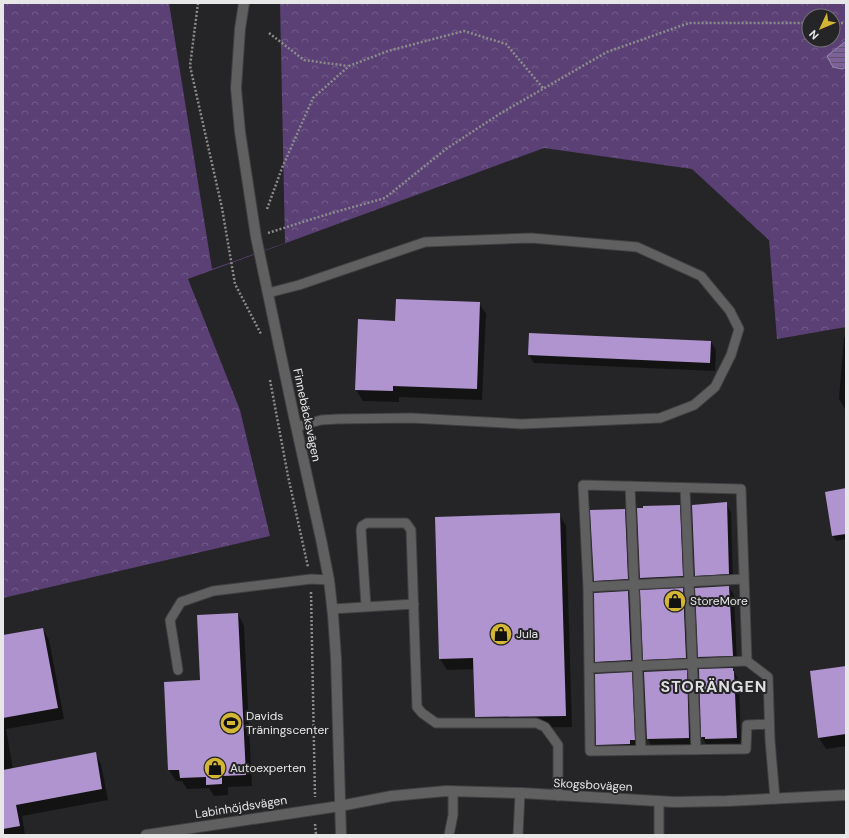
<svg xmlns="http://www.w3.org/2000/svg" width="849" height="838" font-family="'DM Sans',sans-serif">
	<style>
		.forest { fill: url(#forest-crowns); fill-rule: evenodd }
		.water { fill: url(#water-rules); stroke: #9c89b1 }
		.shadow { fill: #0007 }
		.building { fill: #af94cf }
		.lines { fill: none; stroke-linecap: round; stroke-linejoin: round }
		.lane-casing { stroke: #403f41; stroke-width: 11 }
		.street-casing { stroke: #403f41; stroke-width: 12 }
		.path { stroke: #8c8c8d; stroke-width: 2.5; stroke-dasharray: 2 2; stroke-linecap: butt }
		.lane { stroke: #616061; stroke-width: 9 }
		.street { stroke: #616061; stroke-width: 10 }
		.labels { text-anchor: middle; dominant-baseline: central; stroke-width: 4; stroke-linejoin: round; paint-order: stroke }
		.street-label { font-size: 12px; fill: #e7e7e8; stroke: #252426 }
		.poi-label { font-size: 12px; fill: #e7e7e8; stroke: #252426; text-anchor: start }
		.district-label { font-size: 16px; font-weight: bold; letter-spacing: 1px; fill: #dfdee1; stroke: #252426 }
	</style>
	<defs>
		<pattern id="forest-crowns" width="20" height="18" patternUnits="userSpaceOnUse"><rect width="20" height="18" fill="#5a4075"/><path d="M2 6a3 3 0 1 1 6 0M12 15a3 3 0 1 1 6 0" fill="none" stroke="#725c89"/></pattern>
		<pattern id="water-rules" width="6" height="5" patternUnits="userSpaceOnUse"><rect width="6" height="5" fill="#7c6199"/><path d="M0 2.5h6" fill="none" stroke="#605370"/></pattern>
	</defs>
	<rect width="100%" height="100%" fill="#252426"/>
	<!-- forest -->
	<path class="forest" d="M3,3H169L212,269L285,243L280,3H846V327L777,339L769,240L692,169L544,148L188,279L240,410L270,536L3,598ZM809,16H833V40H809Z"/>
	<!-- water -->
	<path class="water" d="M846,41V67L842,69L833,67L827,56Z"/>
	<!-- shadow -->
	<path class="shadow" d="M479,303L486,314L482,400L399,397V402L363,401L356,390L396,322Z
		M844,337H846V411L839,399Z
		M711,342L716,350L715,371L534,363L529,355Z
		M846,489V539L836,541L833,536Z
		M726,504L731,512L733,582L701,584L696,575Z
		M679,506L684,514L687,584L646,586L641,578L638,509Z
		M624,510L629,518L632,587L600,589L595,580Z
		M559,514L566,526L572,727L482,728L476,717L474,669L447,670L440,659Z
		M729,587L734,595L737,664L704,665L699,657Z
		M683,589L688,598L690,666L649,668L644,659Z
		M628,592L633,600L636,668L601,670L596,661Z
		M238,614L244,626L252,786L228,787V795L214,796L209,788L187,789L182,781H176L169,770L201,681Z
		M43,629L49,640L64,719L6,729L13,769L95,753L101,764L108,800L22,816L25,835H3V636Z
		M846,667V746L826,749L819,738Z
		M733,669L739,681L741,746H707L702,737L700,670Z
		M686,671L691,679L694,746L652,748L648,739L645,673Z
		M631,673L636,682L639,748L602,753L597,745Z"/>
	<!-- building -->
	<path class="building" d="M396,299L480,302L477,389L393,386V391L355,390L358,319L395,321Z
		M529,333L711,341L710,363L528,355Z
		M846,488V534L832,536L825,492Z
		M727,502L729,574L695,576L692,505Z
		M680,505L683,576L640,578L637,508H643V506Z
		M625,509L628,579L594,581L590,510Z
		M560,513L566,716L475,717L473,658L439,659L435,517Z
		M729,586L733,656L698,657L695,588Z
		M683,588L686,658L643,660L640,590Z
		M628,591L631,660L595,662L594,593Z
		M238,613L246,775L222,776V784L206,785V777L180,778L179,770H168L164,682L200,680L197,615Z
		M43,628L58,708L3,718V635Z
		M846,666V734L818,738L810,671Z
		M733,668V671H734L737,738L705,739V737H701L699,669Z
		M687,670L689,738L647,739L644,672Z
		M632,672L635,740H630V744L596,745L595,674Z
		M96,752L102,789L16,805L20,826L3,829V770Z"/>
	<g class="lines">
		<!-- lane casing -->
		<g class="lane-casing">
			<path id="lane" d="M268,293L299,285L425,242L531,238L637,247L701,276L730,311L739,329L731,355L715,387L694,405L660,418L522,424L411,418L338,419L321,420L296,427
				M630,486L641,750
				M685,488L696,750
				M588,587L744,579
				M366,606L361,530L362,526L367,523H406L411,530L417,707L422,713L436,723H536L545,727L558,745V796
				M332,609L414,604
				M589,668L747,661
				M178,670L170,620L181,602L213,591L311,579L329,580
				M769,724L747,725L746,749L590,751L588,587L583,485L741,489L747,661L768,677L770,740L775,799
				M449,835L453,815V791
				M518,835L520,793
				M659,835V801"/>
		</g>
		<!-- street casing -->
		<g class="street-casing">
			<path id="street" d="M244,3L240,29L236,88L240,132L256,237L294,417L321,539L329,580L333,615L336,658L341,835
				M146,835L340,806L392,796L446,791L522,793L674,802L727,801L846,795"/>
		</g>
		<!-- path -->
		<path class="path" d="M198,3L190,66L222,208L235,284L261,334
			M833,23H846
			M269,33L304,60L348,66
			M267,209L282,168L313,98L349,66L388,51L464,31L506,44L543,88
			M268,233L325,215L385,198L446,149L501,113L607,52L689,23H809
			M270,380L288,476L308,567
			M311,592L315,797
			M315,824L316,835"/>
		<!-- lane -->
		<use href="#lane" class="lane"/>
		<!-- street -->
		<use href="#street" class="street"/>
	</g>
	<!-- icons -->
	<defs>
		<g id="shop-disc" transform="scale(1.15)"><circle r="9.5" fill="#d4b635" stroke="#252426"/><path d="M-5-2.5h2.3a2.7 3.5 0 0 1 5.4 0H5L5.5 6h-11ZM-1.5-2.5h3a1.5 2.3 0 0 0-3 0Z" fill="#111"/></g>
		<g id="stadium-disc" transform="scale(1.15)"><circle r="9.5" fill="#d4b635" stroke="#252426"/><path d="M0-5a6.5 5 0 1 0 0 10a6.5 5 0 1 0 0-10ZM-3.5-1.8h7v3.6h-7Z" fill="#111"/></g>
	</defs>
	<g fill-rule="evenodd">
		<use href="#shop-disc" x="675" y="601"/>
		<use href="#shop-disc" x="501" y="634"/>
		<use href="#stadium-disc" x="231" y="723"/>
		<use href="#shop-disc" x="215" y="768"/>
	</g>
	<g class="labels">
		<!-- street labels -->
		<g class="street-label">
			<text transform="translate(307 415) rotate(78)">Finnebäcksvägen</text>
			<text transform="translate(593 785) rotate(3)">Skogsbovägen</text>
			<text transform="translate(241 807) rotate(-9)">Labinhöjdsvägen</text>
		</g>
		<!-- poi labels -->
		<g class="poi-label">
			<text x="690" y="601">StoreMore</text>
			<text x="516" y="634">Jula</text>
			<text x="246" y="716">Davids<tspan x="246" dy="14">Träningscenter</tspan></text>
			<text x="230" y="768">Autoexperten</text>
		</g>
		<!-- district labels -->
		<g class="district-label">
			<text x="714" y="686">STORÄNGEN</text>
		</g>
	</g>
	<!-- border -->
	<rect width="849" height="838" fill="none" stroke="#e7e7e8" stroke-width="8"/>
	<!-- north arrow -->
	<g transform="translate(821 28) rotate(226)"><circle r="19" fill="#252426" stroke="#737274"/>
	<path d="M0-3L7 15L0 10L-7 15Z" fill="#d4b635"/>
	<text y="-6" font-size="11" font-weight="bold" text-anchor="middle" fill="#e7e7e8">N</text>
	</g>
</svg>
